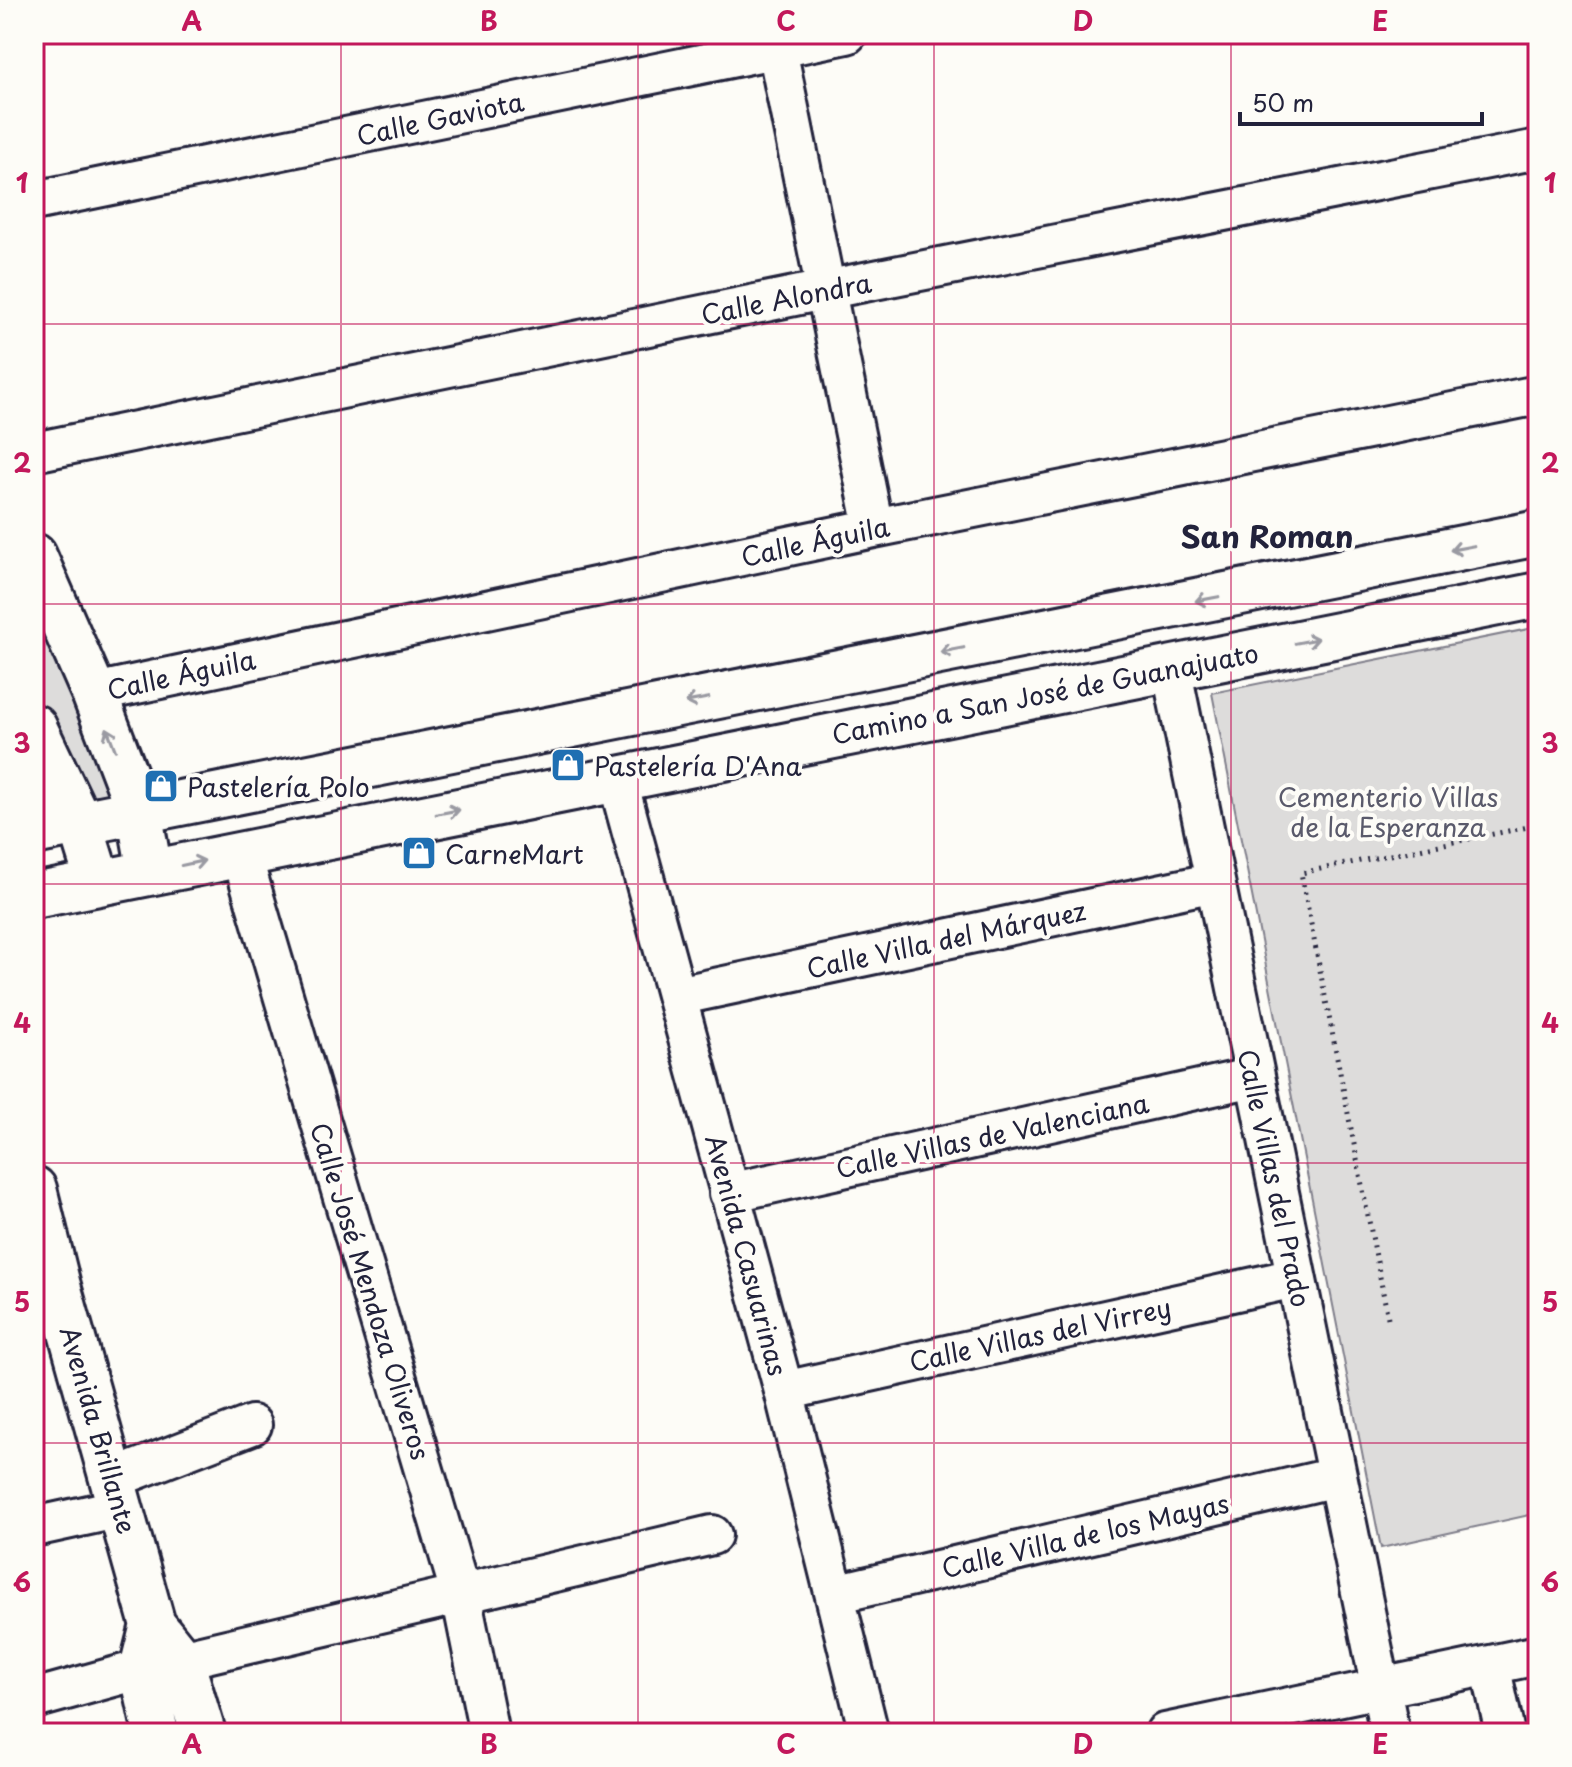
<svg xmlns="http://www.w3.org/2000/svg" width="1572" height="1767" font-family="'Playpen Sans',sans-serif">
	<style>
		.green { fill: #dddcdb; stroke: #807f8b; stroke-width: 2 }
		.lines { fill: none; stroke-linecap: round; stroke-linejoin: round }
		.minor-casing { stroke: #22223b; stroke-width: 44 }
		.secondary-casing { stroke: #22223b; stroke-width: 50 }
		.primary-casing { stroke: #22223b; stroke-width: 50 }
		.path { stroke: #22223b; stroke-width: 5; stroke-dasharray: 2 6; stroke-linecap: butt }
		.minor { stroke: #fdfcf7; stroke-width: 38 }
		.secondary { stroke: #fdfcf7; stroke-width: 44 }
		.primary { stroke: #fdfcf7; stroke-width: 44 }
		.oneway { stroke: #9a9aa2 }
		.grid { fill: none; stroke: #c2185b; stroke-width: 2; stroke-opacity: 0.55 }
		.labels { text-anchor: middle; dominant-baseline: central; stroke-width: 8; stroke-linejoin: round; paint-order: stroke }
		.street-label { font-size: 26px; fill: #22223b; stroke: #fdfcf7 }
		.poi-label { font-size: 26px; fill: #22223b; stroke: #fdfcf7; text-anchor: start }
		.park-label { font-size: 26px; fill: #5a5a6b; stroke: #fdfcf7 }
		.quarter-label { font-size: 30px; font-weight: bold; fill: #22223b; stroke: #fdfcf7 }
		.neatline { fill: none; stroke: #c2185b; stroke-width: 3 }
		.grid-label { font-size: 26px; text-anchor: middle; font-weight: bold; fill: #c2185b }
	</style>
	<rect width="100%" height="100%" fill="#fdfcf7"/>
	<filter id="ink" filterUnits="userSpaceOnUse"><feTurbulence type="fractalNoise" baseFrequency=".0125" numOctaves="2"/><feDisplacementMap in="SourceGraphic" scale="16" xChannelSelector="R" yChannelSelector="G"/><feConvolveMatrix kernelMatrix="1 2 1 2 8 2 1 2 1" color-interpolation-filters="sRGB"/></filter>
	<g filter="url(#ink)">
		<!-- green -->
		<path class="green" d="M34,574L115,793L101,799L80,798L34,707Z
			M1538,627V1513L1381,1548L1212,693Z"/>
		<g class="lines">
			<!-- minor casing -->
			<g class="minor-casing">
				<path id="minor" d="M774,34L874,528
					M34,201L847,34
					M34,452L824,290L1538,149
					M1171,667L1390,1733
					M94,693L874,528L1538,395
					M617,778L784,1391L869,1733
					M241,853L461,1595L489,1733
					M677,996L1215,882
					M729,1193L1254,1077
					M784,1391L1295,1278
					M112,1479L252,1425
					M34,1527L121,1508
					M835,1594L1336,1477
					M1490,1665L1505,1733
					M34,1699L142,1669L712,1535
					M1165,1733L1538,1655"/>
			</g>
			<!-- secondary casing -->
			<g class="secondary-casing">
				<path id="secondary" d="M34,556L94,693L139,811L150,872
					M34,727L80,824L98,882
					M34,1189L58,1286L153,1625L181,1660L203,1733
					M153,1625L142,1669L156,1733"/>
			</g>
			<!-- primary casing -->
			<g class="primary-casing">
				<path id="primary" d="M34,832L1538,533
					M34,896L1538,595"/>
			</g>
			<!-- path -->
			<path class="path" d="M1388,1318L1301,873L1538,825"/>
			<!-- minor -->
			<use href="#minor" class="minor"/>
			<!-- secondary -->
			<use href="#secondary" class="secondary"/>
			<!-- primary -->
			<use href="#primary" class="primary"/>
		</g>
		<!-- one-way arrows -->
		<defs><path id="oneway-shaft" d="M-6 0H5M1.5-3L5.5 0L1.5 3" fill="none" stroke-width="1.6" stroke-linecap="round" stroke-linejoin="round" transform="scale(2)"/></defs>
		<g class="oneway">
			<use href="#oneway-shaft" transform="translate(1462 548) rotate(169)"/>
			<use href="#oneway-shaft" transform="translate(1207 599) rotate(169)"/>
			<use href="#oneway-shaft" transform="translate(1307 641) rotate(-11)"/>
			<use href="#oneway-shaft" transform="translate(952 650) rotate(169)"/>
			<use href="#oneway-shaft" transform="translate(697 700) rotate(169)"/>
			<use href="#oneway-shaft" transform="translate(111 739) rotate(-111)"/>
			<use href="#oneway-shaft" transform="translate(448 812) rotate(-11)"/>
			<use href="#oneway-shaft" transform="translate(193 863) rotate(-12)"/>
		</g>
	</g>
	<!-- grid -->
	<path class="grid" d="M341,34V1733M638,34V1733M934,34V1733M1231,34V1733M34,324H1538M34,604H1538M34,884H1538M34,1163H1538M34,1443H1538"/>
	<!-- icons -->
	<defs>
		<g id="shop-square" transform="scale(1.8)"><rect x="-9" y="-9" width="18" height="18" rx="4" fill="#1f6fb2" stroke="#fdfcf7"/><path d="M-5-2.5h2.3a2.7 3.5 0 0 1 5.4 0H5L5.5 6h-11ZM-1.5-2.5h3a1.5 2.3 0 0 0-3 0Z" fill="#fff"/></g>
	</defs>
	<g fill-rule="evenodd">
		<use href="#shop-square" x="568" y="765"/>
		<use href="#shop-square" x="161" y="786"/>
		<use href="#shop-square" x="419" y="853"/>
	</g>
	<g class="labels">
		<!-- street labels -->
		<g class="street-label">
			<text transform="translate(440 118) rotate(-12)">Calle Gaviota</text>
			<text transform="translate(786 298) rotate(-11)">Calle Alondra</text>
			<text transform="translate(815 541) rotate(-12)">Calle Águila</text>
			<text transform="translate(181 674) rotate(-12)">Calle Águila</text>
			<text transform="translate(1045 693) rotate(-11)">Camino a San José de Guanajuato</text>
			<text transform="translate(946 939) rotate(-12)">Calle Villa del Márquez</text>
			<text transform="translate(992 1135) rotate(-12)">Calle Villas de Valenciana</text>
			<text transform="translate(1275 1178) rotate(78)">Calle Villas del Prado</text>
			<text transform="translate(747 1255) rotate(75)">Avenida Casuarinas</text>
			<text transform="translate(371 1291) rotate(73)">Calle José Mendoza Oliveros</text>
			<text transform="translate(1040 1334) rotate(-12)">Calle Villas del Virrey</text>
			<text transform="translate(99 1430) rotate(74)">Avenida Brillante</text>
			<text transform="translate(1085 1535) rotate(-13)">Calle Villa de los Mayas</text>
		</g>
		<!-- poi labels -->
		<g class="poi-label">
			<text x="594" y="765">Pastelería D'Ana</text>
			<text x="187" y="786">Pastelería Polo</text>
			<text x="445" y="853">CarneMart</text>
		</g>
		<!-- park labels -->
		<g class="park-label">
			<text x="1388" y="796">Cementerio Villas<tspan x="1388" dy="30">de la Esperanza</tspan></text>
		</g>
		<!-- quarter labels -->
		<g class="quarter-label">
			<text x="1267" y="535">San Roman</text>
		</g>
	</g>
	<!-- margin -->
	<rect width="1572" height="1767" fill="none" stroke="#fdfcf7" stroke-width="88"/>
	<!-- scale -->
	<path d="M1240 112v12h242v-12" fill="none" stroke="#22223b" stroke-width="4"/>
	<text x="1252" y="112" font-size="24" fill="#22223b" stroke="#fdfcf7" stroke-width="6" paint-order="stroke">50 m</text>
	<rect x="44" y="44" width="1484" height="1679" class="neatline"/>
	<g class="grid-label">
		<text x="192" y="31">A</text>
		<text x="489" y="31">B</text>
		<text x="786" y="31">C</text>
		<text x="1083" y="31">D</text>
		<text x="1380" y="31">E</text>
		<text x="22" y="193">1</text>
		<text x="1550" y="193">1</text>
		<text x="22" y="473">2</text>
		<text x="1550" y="473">2</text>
		<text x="22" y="753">3</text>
		<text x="1550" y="753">3</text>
		<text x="22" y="1033">4</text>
		<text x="1550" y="1033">4</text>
		<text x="22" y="1312">5</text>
		<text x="1550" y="1312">5</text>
		<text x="22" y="1592">6</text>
		<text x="1550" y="1592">6</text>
		<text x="192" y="1754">A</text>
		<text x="489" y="1754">B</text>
		<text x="786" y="1754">C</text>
		<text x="1083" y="1754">D</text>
		<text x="1380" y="1754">E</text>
	</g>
</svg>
